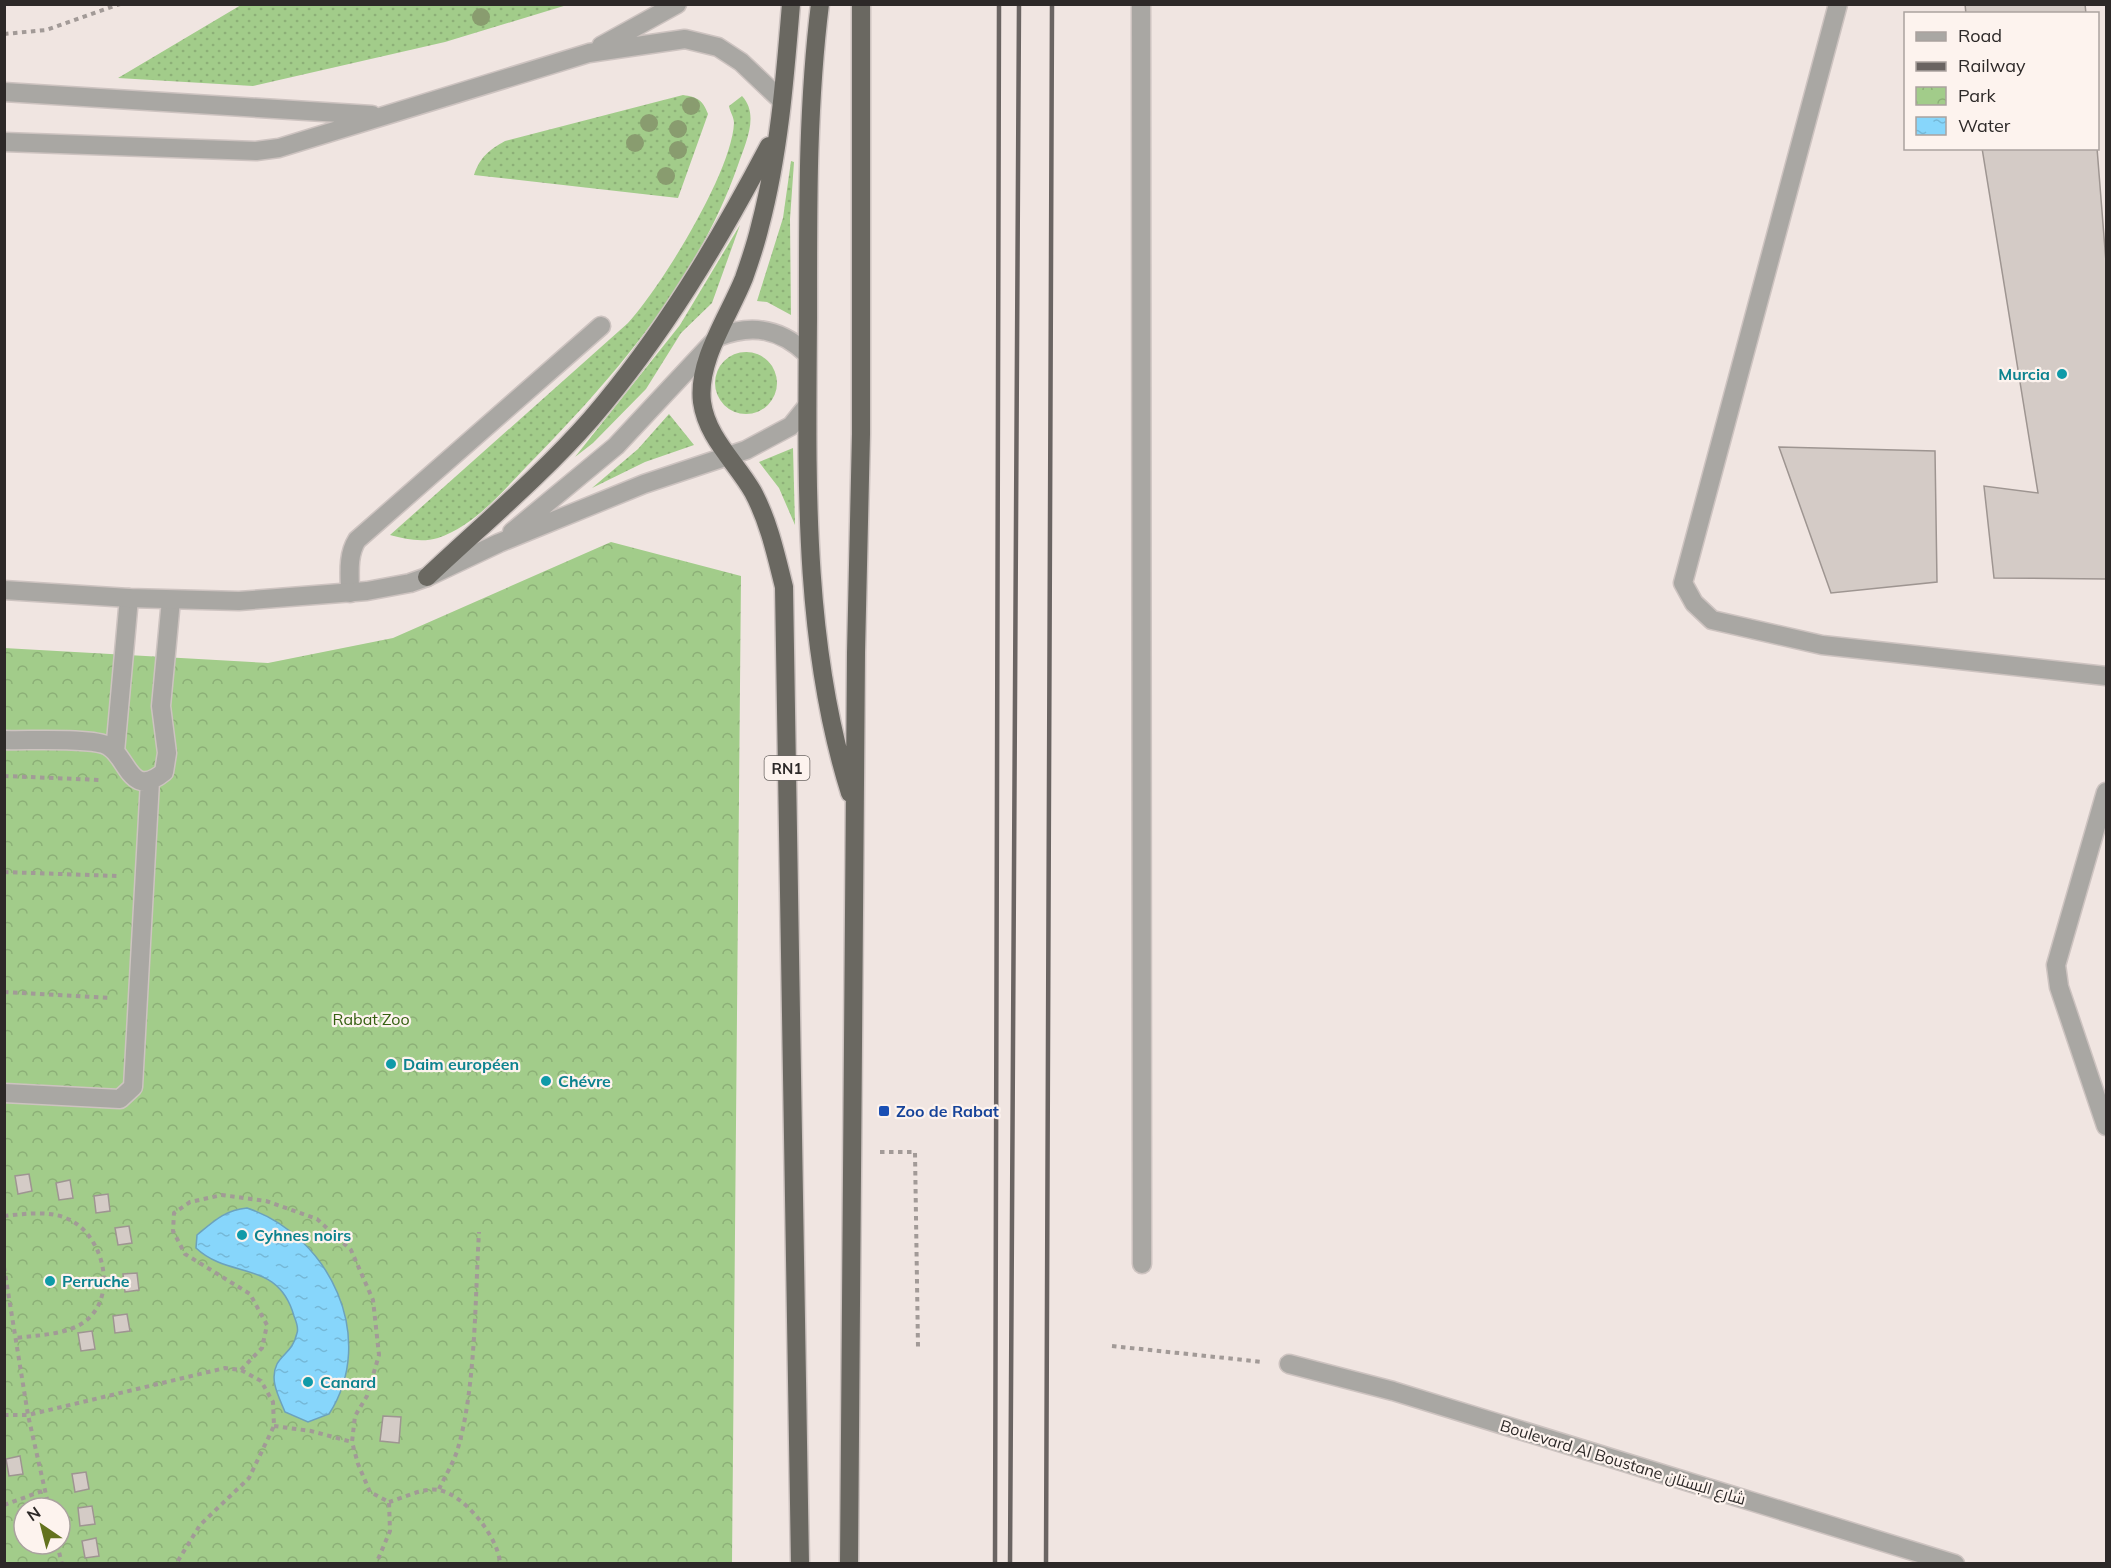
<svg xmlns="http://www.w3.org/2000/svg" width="2111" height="1568" font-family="Mulish,Cairo,sans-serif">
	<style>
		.grass { fill: url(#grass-dots) }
		.park { fill: url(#park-crowns); fill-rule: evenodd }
		.water { fill: url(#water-ripples); stroke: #6ca2bc; stroke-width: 1.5 }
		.building { fill: #d4cbc6; stroke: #9e9591; stroke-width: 1.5 }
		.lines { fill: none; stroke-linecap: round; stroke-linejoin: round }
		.service-casing { stroke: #cdc3c0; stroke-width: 21 }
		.minor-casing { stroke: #cdc3c0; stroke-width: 21 }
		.trunk-casing { stroke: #cdc3c0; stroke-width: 21 }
		.path { stroke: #a29a97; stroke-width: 4; stroke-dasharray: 4.5 4.5; stroke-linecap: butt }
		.service { stroke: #a9a7a3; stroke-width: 18 }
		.minor { stroke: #a9a7a3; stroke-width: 18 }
		.trunk { stroke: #6a6861; stroke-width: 18 }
		.rail { stroke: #6a6462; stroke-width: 4.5 }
		.tree { fill: #899c6f }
		.culture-dot { fill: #0f9aa8; stroke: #fdf3ee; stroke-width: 2 }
		.transit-dot { fill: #1a4fb4; stroke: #fdf3ee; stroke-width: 2 }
		.labels { text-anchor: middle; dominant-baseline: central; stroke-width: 4.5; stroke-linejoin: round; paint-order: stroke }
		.shield { fill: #fdf3ee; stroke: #6b6663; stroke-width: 1.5 }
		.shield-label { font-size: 15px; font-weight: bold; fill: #2d2928 }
		.culture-label { font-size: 16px; font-weight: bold; fill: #0d838f; stroke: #fdf3ee; text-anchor: start }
		.park-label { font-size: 16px; fill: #356011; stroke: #fdf3ee }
		.transit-label { font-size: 16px; font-weight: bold; fill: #164399; stroke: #fdf3ee; text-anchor: start }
		.street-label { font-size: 16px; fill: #2d2928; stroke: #fdf3ee }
	</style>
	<defs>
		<pattern id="grass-dots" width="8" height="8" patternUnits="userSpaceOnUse" patternTransform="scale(1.5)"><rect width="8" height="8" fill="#a2cc8a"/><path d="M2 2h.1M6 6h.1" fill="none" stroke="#8caf77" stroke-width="1.8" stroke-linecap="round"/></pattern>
		<pattern id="park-crowns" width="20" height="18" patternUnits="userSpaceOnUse" patternTransform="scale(1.5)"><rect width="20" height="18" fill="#a2cc8a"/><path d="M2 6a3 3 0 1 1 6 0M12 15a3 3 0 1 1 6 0" fill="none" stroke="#8caf77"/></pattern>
		<pattern id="water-ripples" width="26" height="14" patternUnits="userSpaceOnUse" patternTransform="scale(1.5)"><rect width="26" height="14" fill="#87d6fb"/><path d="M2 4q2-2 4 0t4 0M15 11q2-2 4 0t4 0" fill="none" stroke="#75b8d7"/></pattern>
	</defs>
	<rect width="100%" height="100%" fill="#f0e5e1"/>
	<!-- grass -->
	<path class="grass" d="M241,5V4L567,5L445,42L253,86L118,78Z
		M683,95C697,97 703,100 708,114L678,198L474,175C480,157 489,150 505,141Z
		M742,96C760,115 745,144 738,165C697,282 612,380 526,467C501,493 474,526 438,538C421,543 406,539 390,535L628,323C661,287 732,172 734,123C734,117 730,112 729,106Z
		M791,161L794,162L790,219L791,315L767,302L757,301L783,218Z
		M740,225L712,303L681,333L646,389L593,443L575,457L680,325Z
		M715 383a31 31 0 1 1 62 0a31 31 0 1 1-62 0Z
		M669,414L694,445L645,462L592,488L638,449Z
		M793,448L795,525L779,488L759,462Z"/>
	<!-- park -->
	<path class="park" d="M611,542L741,576L732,1563H5L4,648L268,663L393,638ZM24,1508H60V1544H24Z"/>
	<!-- water -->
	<path class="water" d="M247,1208C330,1236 378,1338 329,1414L308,1422L285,1412C279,1397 269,1380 277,1364C283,1353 293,1351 297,1333C299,1328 296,1321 294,1316C278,1259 230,1280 196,1248L197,1235C214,1221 225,1210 247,1208Z"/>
	<!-- building -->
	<path class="building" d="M1965,4H2085L2086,14H1966Z
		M1982,148H2097L2106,262V579L1994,578L1984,486L2038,493Z
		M1779,447L1935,451L1937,582L1831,593Z
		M29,1174L32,1191L18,1194L15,1176Z
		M70,1180L73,1198L59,1200L56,1183Z
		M108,1194L110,1211L96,1213L94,1196Z
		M129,1226L132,1243L118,1245L115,1228Z
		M137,1273L139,1290L125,1292L123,1274Z
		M127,1314L130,1331L115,1333L113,1316Z
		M92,1331L95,1349L81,1351L78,1333Z
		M383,1416L401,1417L399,1443L380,1441Z
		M20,1456L23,1474L9,1476L6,1459Z
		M86,1472L89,1489L75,1492L72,1474Z
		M92,1506L95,1524L80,1526L78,1508Z
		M96,1538L99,1556L85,1558L82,1541Z"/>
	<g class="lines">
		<!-- service casing -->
		<g class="service-casing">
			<path id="service" d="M601,46L677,4
				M4,92L372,115
				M4,142L256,151L279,148L589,53L685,39L718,47L741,62L781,100
				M350,593C350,575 347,556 357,540L601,326
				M4,740C25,741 93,737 108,746C128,757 130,800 164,772L167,753L161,706L171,600
				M115,752L129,598
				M4,1093L120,1099L133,1087L150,781"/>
		</g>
		<!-- minor casing -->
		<g class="minor-casing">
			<path id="minor" d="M1141,4L1142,1264
				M1838,4L1683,583L1694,603L1712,620L1822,645L2106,676
				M512,532L616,446L718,337C753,323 781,329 807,354
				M4,590L129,598L239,601L367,591L410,583L427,577L499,543L644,484L746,450L791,426L807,406
				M2106,792L2056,965L2059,987L2106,1126
				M1289,1364L1393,1391L1955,1564"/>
		</g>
		<!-- trunk casing -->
		<g class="trunk-casing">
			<path id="trunk" d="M791,4C785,78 779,154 760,226C756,243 750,261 744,278C729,316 697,360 702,402C707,438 736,462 753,492C769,522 776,555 784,587L800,1564
				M820,4C807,108 808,212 808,317C807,474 802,641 850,793
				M427,577C481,526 542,475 591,419C663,335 718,243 769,146
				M849,1564L856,653L861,434V4"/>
		</g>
		<!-- path -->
		<path class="path" d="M4,34L46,30L120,4
			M4,776L101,780
			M4,872L117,876
			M4,992L110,998
			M880,1152H915L918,1347
			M4,1216C25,1214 49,1210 68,1219C102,1234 117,1290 90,1317C73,1335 38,1335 16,1338
			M4,1267L28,1415L49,1508
			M1112,1346L1263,1362
			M241,1370L262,1348L267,1325L250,1294L185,1254L173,1231L174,1213L190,1202L222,1195L266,1201L317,1219L351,1250L373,1300L379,1355L367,1396L355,1416L352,1442L358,1464L370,1492L389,1502L390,1531L376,1564
			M4,1415H28L225,1368L241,1370L261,1381L273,1402L274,1426L249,1478L200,1525L176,1564
			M274,1426L311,1431L352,1442
			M439,1489C445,1476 454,1462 458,1448C476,1386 475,1297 479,1232
			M389,1502C403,1498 424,1487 439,1490C465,1495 499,1538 500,1564
			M4,1505L45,1490
			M57,1544L62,1564"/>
		<!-- service -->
		<use href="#service" class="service"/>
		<!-- minor -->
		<use href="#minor" class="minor"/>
		<!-- trunk -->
		<use href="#trunk" class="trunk"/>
		<!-- rail -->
		<path class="rail" d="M995,1564L999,4
			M1010,1564L1019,4
			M1046,1564L1052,4"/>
	</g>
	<!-- trees -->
	<g class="tree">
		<circle cx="481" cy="17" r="9"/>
		<circle cx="691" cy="106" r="9"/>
		<circle cx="649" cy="123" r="9"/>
		<circle cx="678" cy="129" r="9"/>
		<circle cx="635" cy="143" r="9"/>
		<circle cx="678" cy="150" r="9"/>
		<circle cx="666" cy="176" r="9"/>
	</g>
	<!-- markers -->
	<g class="culture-dot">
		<circle cx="2062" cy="374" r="6"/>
		<circle cx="391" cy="1064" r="6"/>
		<circle cx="546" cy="1081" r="6"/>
		<circle cx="242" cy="1235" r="6"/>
		<circle cx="50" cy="1281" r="6"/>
		<circle cx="308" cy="1382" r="6"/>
	</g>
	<rect class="transit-dot" x="878" y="1105" width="12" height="12" rx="3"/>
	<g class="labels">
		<!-- shield labels -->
		<rect class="shield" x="764.5" y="756" width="45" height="24" rx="4.5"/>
		<g class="shield-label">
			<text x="787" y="768">RN1</text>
		</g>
		<!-- culture labels -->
		<g class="culture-label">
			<text x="2050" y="374" text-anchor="end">Murcia</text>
			<text x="403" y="1064">Daim européen</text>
			<text x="558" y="1081">Chévre</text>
			<text x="254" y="1235">Cyhnes noirs</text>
			<text x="62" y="1281">Perruche</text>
			<text x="320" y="1382">Canard</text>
		</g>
		<!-- park labels -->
		<g class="park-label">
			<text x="371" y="1019">Rabat Zoo</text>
		</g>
		<!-- transit labels -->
		<g class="transit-label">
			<text x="896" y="1111">Zoo de Rabat</text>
		</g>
		<!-- street labels -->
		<g class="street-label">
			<text transform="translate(1623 1462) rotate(17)">Boulevard Al Boustane شارع البستان</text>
		</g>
	</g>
	<!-- border -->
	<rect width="2111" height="1568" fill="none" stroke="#2d2928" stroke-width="12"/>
	<!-- legend -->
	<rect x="1904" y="12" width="195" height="138" fill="#fdf3ee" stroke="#aaa29f" stroke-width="1.5"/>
	<rect x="1916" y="32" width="30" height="9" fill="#a9a7a3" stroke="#aaa29f" stroke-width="1.5"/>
	<text x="1958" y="42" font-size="18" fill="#2d2928">Road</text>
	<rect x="1916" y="62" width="30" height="9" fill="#6a6462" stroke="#aaa29f" stroke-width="1.5"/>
	<text x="1958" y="72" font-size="18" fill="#2d2928">Railway</text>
	<rect x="1916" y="87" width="30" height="18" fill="url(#park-crowns)" stroke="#aaa29f" stroke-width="1.5"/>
	<text x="1958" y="102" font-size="18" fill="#2d2928">Park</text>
	<rect x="1916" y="117" width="30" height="18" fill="url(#water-ripples)" stroke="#aaa29f" stroke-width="1.5"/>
	<text x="1958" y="132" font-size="18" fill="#2d2928">Water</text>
	<!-- north arrow -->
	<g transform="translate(42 1526) rotate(325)"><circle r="28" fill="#fdf3ee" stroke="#aaa29f" stroke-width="1.5"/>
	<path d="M0-4.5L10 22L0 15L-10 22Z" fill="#63721e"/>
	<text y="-9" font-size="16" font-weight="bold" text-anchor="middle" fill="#2d2928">N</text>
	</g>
</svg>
